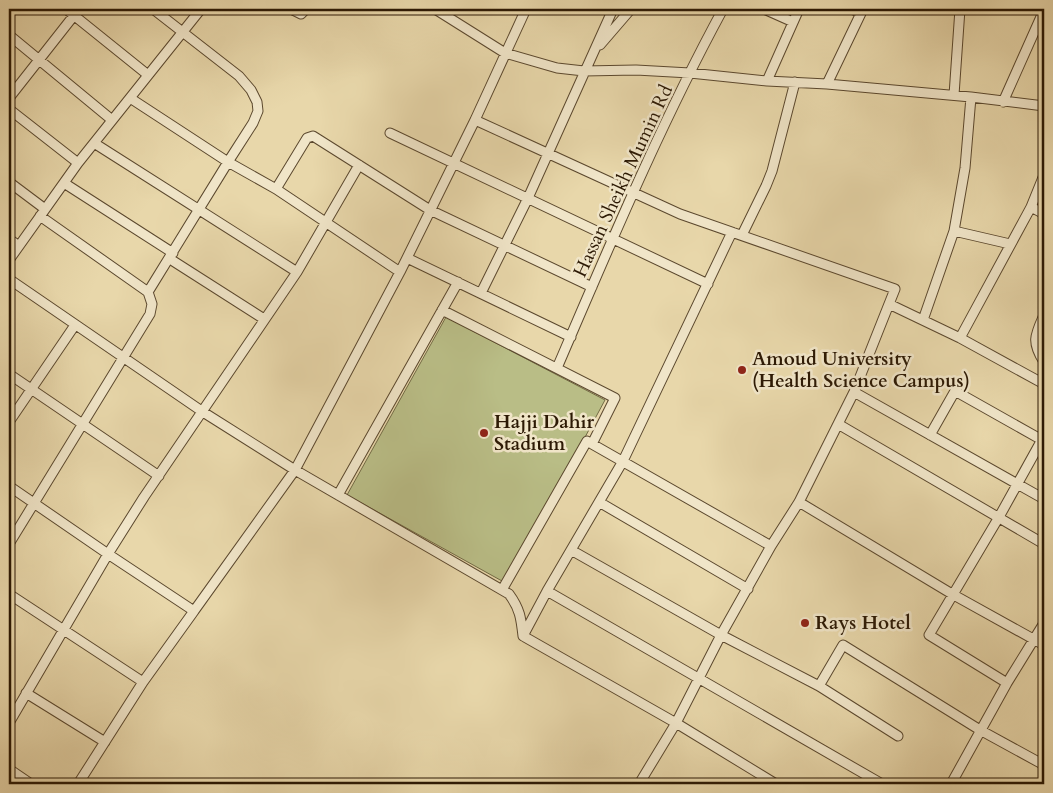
<svg xmlns="http://www.w3.org/2000/svg" width="1053" height="793" font-family="Cardo,serif">
	<style>
		.green { fill: #b9bd86; stroke: #726b45 }
		.lines { fill: none; stroke-linecap: round; stroke-linejoin: round }
		.minor-casing { stroke: #5b482e; stroke-width: 11 }
		.minor { stroke: #f0e5c8; stroke-width: 9 }
		.poi-dot { fill: #8f2418; stroke: #f0e5c8; stroke-width: 2 }
		.labels { text-anchor: middle; dominant-baseline: central; stroke-width: 5; stroke-linejoin: round; paint-order: stroke }
		.street-label { font-size: 19px; fill: #2c1904; stroke: #f0e5c8 }
		.poi-label { font-size: 19px; font-weight: bold; fill: #2c1904; stroke: #f0e5c8; text-anchor: start }
	</style>
	<rect width="100%" height="100%" fill="#e8d7aa"/>
	<filter id="stains"><feTurbulence type="fractalNoise" baseFrequency=".004" numOctaves="4"/><feColorMatrix values="0 0 0 0 .2 0 0 0 0 .09 0 0 0 0 .02 0 0 0 .5 -.17"/></filter>
	<radialGradient id="worn" r=".72"><stop offset=".6" stop-color="#630" stop-opacity="0"/><stop offset="1" stop-color="#630" stop-opacity=".3"/></radialGradient>
	<!-- green -->
	<path class="green" d="M446,317L605,400L569,467L502,581L347,495Z"/>
	<g class="lines">
		<!-- minor casing -->
		<g class="minor-casing">
			<path id="minor" d="M66,9L148,75
				M291,9L301,14L306,9
				M435,9L505,53L557,68L584,71L636,70L690,73L767,81L827,84L971,97L1044,106
				M764,9L793,22
				M851,9L861,13
				M9,35L112,120
				M600,45L631,9
				M767,81L799,9
				M827,84L863,9
				M954,95L960,9
				M9,98L79,9
				M130,98L228,162L276,189L400,272
				M1003,102L1044,10
				M9,109L78,163
				M475,120L680,214L895,289L889,304
				M390,133L708,284
				M94,143L297,272
				M9,182L45,209
				M64,183L173,253
				M276,189L307,138L313,136L430,210L592,287
				M1031,207L1044,214
				M40,216L148,292
				M954,231L1010,244
				M742,235L766,186L772,171L795,82
				M9,239L19,246
				M407,258L571,337
				M170,259L264,319
				M9,260L78,163L201,9
				M9,279L203,412L295,470L509,594C520,609 521,618 523,636L547,591L623,461L732,232
				M481,293L528,198L613,9
				M442,310L615,398L592,444L771,546
				M1044,315C1035,335 1031,342 1044,362
				M923,320L954,231L965,168L971,97
				M960,338L1031,207L1044,175
				M557,368C609,247 660,125 723,9
				M9,374L159,476
				M854,392L1044,499
				M9,422L75,325
				M838,424L1044,544
				M930,435L955,391L1042,440
				M9,486L108,554L194,611L143,682L78,784
				M338,495L458,282
				M599,502L748,589
				M799,502L952,594L1044,645
				M9,544L150,314L152,304L148,292L228,162L253,123L258,111L257,102L251,90L239,76L153,9
				M571,550L721,635L819,686L898,736
				M502,590L587,441L592,444
				M547,591L882,784
				M9,594L143,682
				M194,611L295,470L400,272L475,120L526,9
				M523,636L676,723L776,784
				M1007,683L929,635L999,517L1044,436
				M819,686L843,645L980,730L1044,765
				M26,693L105,742
				M9,723L108,554L144,497L297,272L359,165
				M9,769L31,784
				M639,784L676,723L721,635L771,546L799,502L854,392L889,304L960,338L1044,384
				M951,784L1007,683L1044,623"/>
		</g>
		<!-- minor -->
		<use href="#minor" class="minor"/>
	</g>
	<!-- markers -->
	<g class="poi-dot">
		<circle cx="742" cy="370" r="5"/>
		<circle cx="484" cy="433" r="5"/>
		<circle cx="805" cy="623" r="5"/>
	</g>
	<g class="labels">
		<!-- street labels -->
		<g class="street-label">
			<text transform="translate(623 181) rotate(-65)">Hassan Sheikh Mumin Rd</text>
		</g>
		<!-- poi labels -->
		<g class="poi-label">
			<text x="752" y="359">Amoud University<tspan x="752" dy="22">(Health Science Campus)</tspan></text>
			<text x="494" y="422">Hajji Dahir<tspan x="494" dy="22">Stadium</tspan></text>
			<text x="815" y="623">Rays Hotel</text>
		</g>
	</g>
	<!-- margin -->
	<rect width="1053" height="793" fill="none" stroke="#e8d7aa" stroke-width="30"/>
	<rect x="10" y="10" width="1033" height="773" fill="none" stroke="#2c1904" stroke-width="2.5"/>
	<rect x="15" y="15" width="1023" height="763" fill="none" stroke="#2c1904"/>
	<rect width="100%" height="100%" filter="url(#stains)"/>
	<rect width="100%" height="100%" fill="url(#worn)"/>
</svg>
